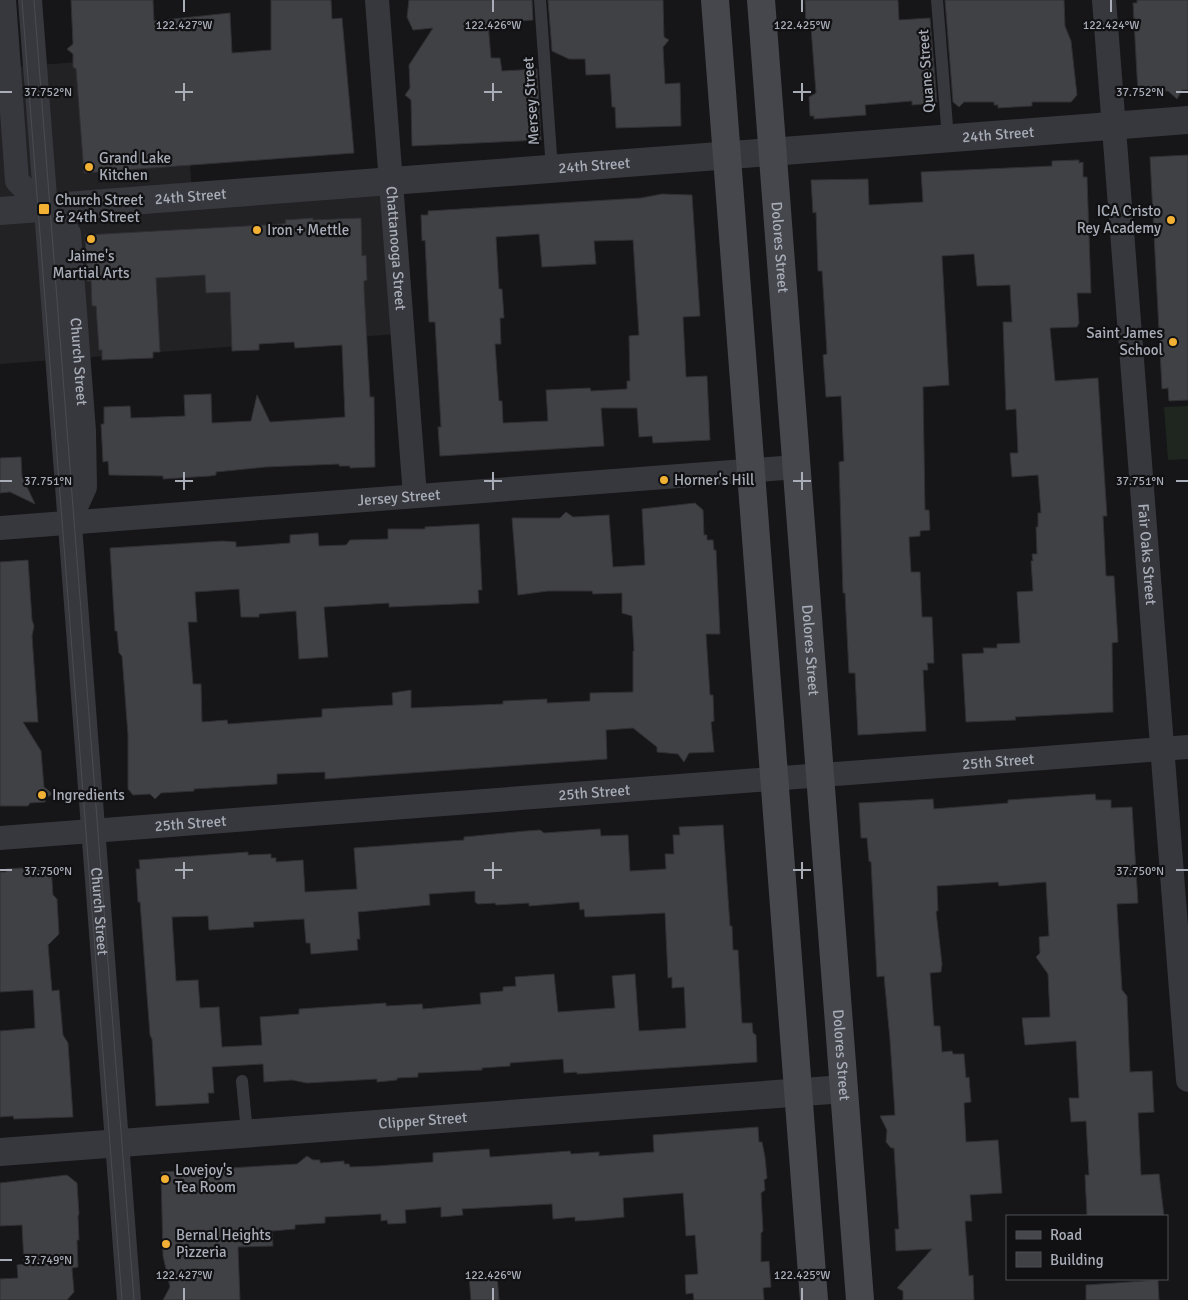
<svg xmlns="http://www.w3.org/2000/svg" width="1188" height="1300" font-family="Signika,sans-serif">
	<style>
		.built { fill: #222225 }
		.green { fill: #1e261f }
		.building { fill: #404145; stroke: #303034; fill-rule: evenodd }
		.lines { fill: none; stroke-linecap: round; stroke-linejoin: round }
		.service { stroke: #37383d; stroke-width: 12 }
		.minor { stroke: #37383d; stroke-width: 24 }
		.tertiary { stroke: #37383d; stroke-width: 28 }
		.secondary { stroke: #45474d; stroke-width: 28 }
		.tram { stroke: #4a4c52; stroke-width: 1 }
		.ticks { fill: none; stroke: #a8adb8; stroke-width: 2 }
		.poi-dot { fill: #f2b134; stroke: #111113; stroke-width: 2 }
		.labels { text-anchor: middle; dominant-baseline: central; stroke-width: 4.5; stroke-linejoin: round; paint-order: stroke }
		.street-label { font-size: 15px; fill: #a8adb8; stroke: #111113 }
		.poi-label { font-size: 15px; fill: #a8adb8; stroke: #111113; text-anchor: start }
		.ticks-label { font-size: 12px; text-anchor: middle; fill: #a8adb8; stroke: #111113; stroke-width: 4.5; stroke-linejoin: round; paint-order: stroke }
	</style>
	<rect width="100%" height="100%" fill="#161618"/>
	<!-- built -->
	<path class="built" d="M181,54L193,203L386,188L397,334L0,364V68Z"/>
	<!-- green -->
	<path class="green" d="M1188,406V459L1168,460L1164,407Z"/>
	<!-- building -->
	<path class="building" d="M71,0H153L154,21L230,13L232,53L271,50V0H331L332,19L342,18L354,153L84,173L76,69L73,67V54L67,49L73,44Z
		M409,0H532L533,20L488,23L491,58H500L502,71L537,69L541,140L412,146L411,100L405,95L410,88L409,65L433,28L413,30L407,17Z
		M548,0H663L664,37L669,40L663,47L665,84L680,83L681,126L616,128L615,107H612L610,74L586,75L585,59H569L552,51Z
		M805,0H898L899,20L930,18L937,103L912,105V101L865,105L866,115L814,119V116H810L809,97L816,93L811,28H806Z
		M945,0H1064L1065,26L1071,41L1077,95L1071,102H1032V106L998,108V105H994V102H964L959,107L953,102Z
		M1137,0H1188V90H1182L1177,99L1168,91L1138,93L1133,3H1137Z
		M1188,155V400L1169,401L1168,388L1162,389L1150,157Z
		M1079,160V163L1083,162V177H1087L1091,293H1077L1079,323L1077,327L1050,328L1055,381L1098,378L1107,516H1103L1106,576H1114L1118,642L1112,643L1113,712L1015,717L1016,720L966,722L962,654L984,653L983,648H997V644L1020,643L1017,592L1033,591L1031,561H1033L1032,554H1037L1036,527H1038V513H1041L1038,475L1012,477L1010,453H1018L1016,409L1006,410L1003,322H1012L1010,285L977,286L974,254L942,256L949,385L923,387L925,510H929L930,530L920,531V536L909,537L911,572H920L922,617H932L934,663H927L928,670H923L926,731L858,735L855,673H849L845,593H843L839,462L844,461L841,396L826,397L823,355L827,354L824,302L822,271H818L816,212L813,213L811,180L868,179L869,205L923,202L921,172L1052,166V161Z
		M662,194L692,195L700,316L683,317L686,377L707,376L710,440L653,443L652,436L639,437L637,408H601L604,446L440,456L438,427H441L435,322H429L425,240L422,241L421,215H428V211L641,198ZM539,234L542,267L596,264L594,241L633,240L639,335L629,336L630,381H627V389L591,391L590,388L546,390L548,421L503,423L502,401H499L495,344H501L500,318H504L502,289H499L496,237Z
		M313,218V220L361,218L362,256L366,255L367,280L364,281V289L370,397H374L375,467L350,468V466H339V464L266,467L216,472V475L210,476L163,479V476L109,475L108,461L103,462L101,424H104V407L130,406L131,418L185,416L184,395L211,394L212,423L251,421L257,395L270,422L345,417L342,345L295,348L294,342L259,344V350L232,351L230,292L206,293L205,275L156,278L160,352H153V358L102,360V350H99L96,306H92L91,281H87L85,235L282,224L286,223L285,220Z
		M21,457L22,476L35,504L10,492L0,493V458Z
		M695,503L703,510L704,535H707V540H713L714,550H716L720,634H706L710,695H713L714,721L711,722L714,752L689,753L684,762L678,754L657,752V747L633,728L606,730L607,759L325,779V772L277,774V784L194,789V791L161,793L155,799L150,794L133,795L128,789V735L122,656L119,653L117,631H115L110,548L223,541L236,542V547L290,543V535L318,533L319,546L346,545L350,540L388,539V529H425V527L479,524L482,590H478L479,603L389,607V603L324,607L328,657L299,659L296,611L259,614V617H241L239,589L195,592L197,622H188L193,684H201L202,722L227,720L228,724L322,717V709L393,705L392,693L411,690V708L503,704V701L547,699V703L590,701V693L633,692V651H634L632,616L622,613V593L593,594L592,591H548L518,595L512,518H560L566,512L573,517L609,515L613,567L645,565L642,509Z
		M28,560L32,620L34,626L32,636L38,722H23L41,751L44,787L53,794L45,798V802L30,803L28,806H0V562Z
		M1095,794L1096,800H1111V808L1132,807L1138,903L1117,904V907L1122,990L1127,996L1130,1072L1152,1071L1154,1112L1138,1113L1141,1175L1159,1174L1164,1216H1087L1085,1175H1089L1086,1121L1071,1122L1069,1098H1079L1076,1041L1025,1045L1022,1018L1050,1017L1048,974L1036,957L1040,953L1039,937L1049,936L1046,882L999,886L998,882L937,886L938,911H936L942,964L941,972L930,973L934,1026H940L942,1052L952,1051L953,1054H964L966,1078L969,1077L971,1102L964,1103L966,1142L998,1140L1002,1193L970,1195L972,1221H965L969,1276L973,1275L974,1300H903V1291L897,1288L932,1249L896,1251L895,1229H899L894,1148H891L886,1142L887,1130L880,1116L895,1115L890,1040L884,976L877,977L871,862L869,861L867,838H861L859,803L933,799L934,809L1008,803V800Z
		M723,825L730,926H732L733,950H738L742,1023H752L753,1033L756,1035L757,1062L577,1074V1072L564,1073L563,1059L510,1063V1066L482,1068V1070L418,1073V1077L397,1078V1080L377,1082V1079L307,1083L292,1080L264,1082L263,1064L212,1067L214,1093H208L209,1103L156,1106L152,1039L150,1035L140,902H138L136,869H140L139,860L248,852V855L271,854V858H276V862L303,860L305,892L357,889L354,848L464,840V837L526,831L540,830L544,833L600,829L601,836L628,835L630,871L666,869L665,854H674L673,835H680L679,827ZM475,891V902L478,904L495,903L496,905L529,903V906L579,902L580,910L584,909L585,917L665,913L668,978L672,977V988L684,987L686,1028L639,1031L635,974L612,976L615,1008L558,1012L554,974L515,977L516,986L503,987V991L480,993L481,1004L423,1009L422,1004L386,1006V1003L299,1009V1014L260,1017L262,1045L222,1047L219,1007L200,1008L198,980L176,981L172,917L208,916L209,930L254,927L253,922L304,919L306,943H310L311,954L358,950L357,939H360L358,912L430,905L429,894Z
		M51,866L53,895L57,899L59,934L48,945L52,991L59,990L63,1035L68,1043L73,1117L14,1119L13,1116L0,1117V1031L35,1028L33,990L0,992V872H6V869Z
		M758,1127L759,1142H762L765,1157L767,1178L764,1180L765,1190L761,1193L763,1231L761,1233V1262L769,1261L771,1287L763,1288L764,1300H694L693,1293L686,1294L685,1275L698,1274L695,1235L686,1236L683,1193L623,1198L624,1217L594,1220L575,1221V1217L553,1219L552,1204L462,1209L463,1215L441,1217V1207L405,1210L406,1223L388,1224L387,1220L381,1221V1214L325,1217V1223L295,1225V1229L272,1231L273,1246L238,1247L240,1300H163L170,1287L163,1256L161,1172L297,1164L307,1156L313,1160H320V1163L344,1161V1164H349L350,1167L377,1166L433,1162V1153L489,1149L490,1157L570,1151L571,1154L599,1152V1156L654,1152L653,1135Z
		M67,1175L77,1183L79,1214L78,1216L79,1240H77L78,1267L72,1268L74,1292L67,1300H0V1279L18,1278L17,1265L24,1264L22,1225L0,1226V1183Z
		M497,1274L499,1300H471L469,1276Z
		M1158,1280L1159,1300H1086V1285Z"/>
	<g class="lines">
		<!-- service -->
		<path class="service" d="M540,0L552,169
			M937,0L948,139
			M242,1081L247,1133"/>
		<!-- minor -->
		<g class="minor">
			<path id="s1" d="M4,0L17,181L69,233L84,431L85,487L71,518"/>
			<path id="s2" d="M30,0L129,1300"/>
			<path id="s3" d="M377,0L415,496"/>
			<path id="s4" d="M1104,0L1188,1080"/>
			<path id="s5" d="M0,528L796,467"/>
			<path id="s6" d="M0,838L1188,747"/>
		</g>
		<!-- tertiary -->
		<g class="tertiary">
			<path id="s7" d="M0,211L1188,120"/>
			<path id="s8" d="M0,1152L844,1089"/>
		</g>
		<!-- secondary -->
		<g class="secondary">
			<path d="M715,0L814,1300"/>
			<path id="s9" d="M761,0L860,1300"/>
		</g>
		<!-- tram -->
		<path class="tram" d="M22,0L122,1300
			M34,0L134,1300"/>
	</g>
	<!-- ticks -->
	<path class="ticks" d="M184,0V12M493,0V12M802,0V12M1111,0V12M184,83V101M493,83V101M802,83V101M0,92H12M175,92H193M484,92H502M793,92H811M1176,92H1188M184,472V490M493,472V490M802,472V490M0,481H12M175,481H193M484,481H502M793,481H811M1176,481H1188M184,862V879M493,862V879M802,862V879M0,870H12M175,870H193M484,870H502M793,870H811M1176,870H1188M0,1260H12M184,1288V1300M493,1288V1300M802,1288V1300"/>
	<!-- markers -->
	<g class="poi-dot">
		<circle cx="89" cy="167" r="5"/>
		<rect x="38" y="203" width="12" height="12" rx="2.5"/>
		<circle cx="1171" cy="220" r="5"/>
		<circle cx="257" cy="230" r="5"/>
		<circle cx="91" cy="239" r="5"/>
		<circle cx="1173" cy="342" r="5"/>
		<circle cx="664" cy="480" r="5"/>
		<circle cx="42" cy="795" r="5"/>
		<circle cx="165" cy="1179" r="5"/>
		<circle cx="166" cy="1244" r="5"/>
	</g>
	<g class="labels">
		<!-- street labels -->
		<g class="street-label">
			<text transform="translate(926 71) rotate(-94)">Quane Street</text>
			<text transform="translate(531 101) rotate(-94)">Mersey Street</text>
			<text stroke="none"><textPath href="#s7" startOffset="1001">24th Street</textPath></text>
			<text stroke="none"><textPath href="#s7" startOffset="596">24th Street</textPath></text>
			<text stroke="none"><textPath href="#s7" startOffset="191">24th Street</textPath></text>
			<text stroke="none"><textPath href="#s9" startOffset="248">Dolores Street</textPath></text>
			<text stroke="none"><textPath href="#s3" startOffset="249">Chattanooga Street</textPath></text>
			<text stroke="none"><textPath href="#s1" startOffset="384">Church Street</textPath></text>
			<text stroke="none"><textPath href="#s5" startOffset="400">Jersey Street</textPath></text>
			<text stroke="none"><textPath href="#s4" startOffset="556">Fair Oaks Street</textPath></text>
			<text stroke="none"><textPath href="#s9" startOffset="652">Dolores Street</textPath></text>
			<text stroke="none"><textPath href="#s6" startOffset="1001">25th Street</textPath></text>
			<text stroke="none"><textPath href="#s6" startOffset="596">25th Street</textPath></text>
			<text stroke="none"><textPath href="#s6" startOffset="191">25th Street</textPath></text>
			<text stroke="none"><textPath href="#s2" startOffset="914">Church Street</textPath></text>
			<text stroke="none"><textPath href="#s9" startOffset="1058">Dolores Street</textPath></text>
			<text stroke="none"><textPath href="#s8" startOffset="424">Clipper Street</textPath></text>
		</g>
		<!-- poi labels -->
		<g class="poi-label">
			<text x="99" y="158">Grand Lake<tspan x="99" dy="17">Kitchen</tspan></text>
			<text x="55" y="200">Church Street<tspan x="55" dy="17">&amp; 24th Street</tspan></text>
			<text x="1161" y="211" text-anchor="end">ICA Cristo<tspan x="1161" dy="17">Rey Academy</tspan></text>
			<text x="267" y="230">Iron + Mettle</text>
			<text x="91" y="256" text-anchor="middle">Jaime's<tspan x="91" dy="17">Martial Arts</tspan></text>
			<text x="1163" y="333" text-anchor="end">Saint James<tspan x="1163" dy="17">School</tspan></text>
			<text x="674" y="480">Horner's Hill</text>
			<text x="52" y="795">Ingredients</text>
			<text x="175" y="1170">Lovejoy's<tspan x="175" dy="17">Tea Room</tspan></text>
			<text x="176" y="1235">Bernal Heights<tspan x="176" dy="17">Pizzeria</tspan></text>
		</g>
	</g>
	<g class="ticks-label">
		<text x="184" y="29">122.427°W</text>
		<text x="493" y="29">122.426°W</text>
		<text x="802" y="29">122.425°W</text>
		<text x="1111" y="29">122.424°W</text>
		<text x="48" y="96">37.752°N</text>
		<text x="1140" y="96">37.752°N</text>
		<text x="48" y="485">37.751°N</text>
		<text x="1140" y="485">37.751°N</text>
		<text x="48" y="875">37.750°N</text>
		<text x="1140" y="875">37.750°N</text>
		<text x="48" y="1264">37.749°N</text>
		<text x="184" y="1279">122.427°W</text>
		<text x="493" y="1279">122.426°W</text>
		<text x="802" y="1279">122.425°W</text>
	</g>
	<!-- legend -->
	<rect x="1006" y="1215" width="162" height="65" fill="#111113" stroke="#4d4f55"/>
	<rect x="1016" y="1231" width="25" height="8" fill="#45474d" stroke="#4d4f55"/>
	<text x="1050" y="1240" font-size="15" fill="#a8adb8">Road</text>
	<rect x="1016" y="1252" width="25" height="15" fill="#404145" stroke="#4d4f55"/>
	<text x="1050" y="1265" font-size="15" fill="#a8adb8">Building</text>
</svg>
